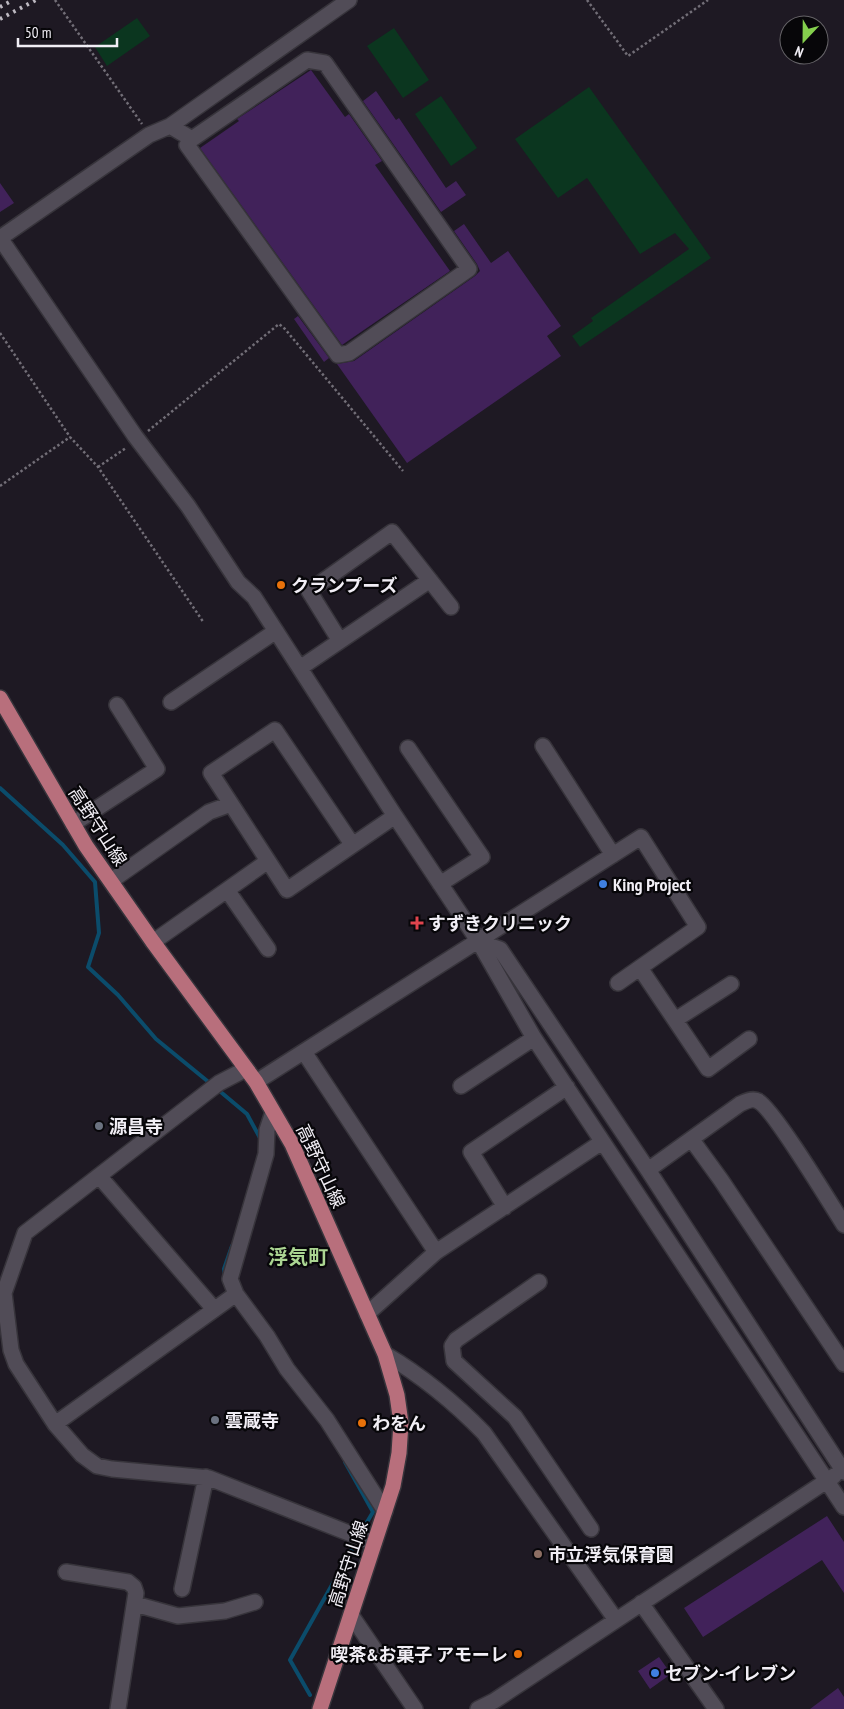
<svg xmlns="http://www.w3.org/2000/svg" width="844" height="1709" font-family="'PT Sans Narrow','Noto Sans JP',sans-serif">
	<style>
		.green { fill: #0b361f }
		.lines { fill: none; stroke-linecap: round; stroke-linejoin: round }
		.stream { stroke: #0b4c6b; stroke-width: 4 }
		.building { fill: #41225a }
		.minor-casing { stroke: #37343b; stroke-width: 18 }
		.major-casing { stroke: #37343b; stroke-width: 18 }
		.path { stroke: #726e77; stroke-width: 2.5; stroke-dasharray: 2.5 2.5; stroke-linecap: butt }
		.minor { stroke: #514c57; stroke-width: 15 }
		.major { stroke: #b86f7c; stroke-width: 15 }
		.rail { stroke: #bdb9c1; stroke-width: 4; stroke-dasharray: 2.5 5; stroke-linecap: butt }
		.food-dot { fill: #e8710a; stroke: #070609; stroke-width: 2 }
		.shop-dot { fill: #3f7fe0; stroke: #070609; stroke-width: 2 }
		.health-dot { fill: #e0444e; stroke: #070609; stroke-width: 2 }
		.worship-dot { fill: #6b7280; stroke: #070609; stroke-width: 2 }
		.education-dot { fill: #8d6e63; stroke: #070609; stroke-width: 2 }
		.labels { text-anchor: middle; dominant-baseline: central; stroke-width: 4.5; stroke-linejoin: round; paint-order: stroke }
		.poi-label { font-size: 18px; font-weight: bold; fill: #f1eef5; stroke: #070609; text-anchor: start }
		.street-label { font-size: 18px; fill: #f1eef5; stroke: #070609 }
		.quarter-label { font-size: 20px; font-weight: bold; fill: #abd592; stroke: #070609 }
	</style>
	<rect width="100%" height="100%" fill="#1e1923"/>
	<!-- green -->
	<path class="green" d="M137,18L150,36L107,66L95,47Z
		M394,28L429,80L403,98L367,46Z
		M589,87L711,258L580,347L572,336L593,321L591,318L689,249L675,233L640,254L587,178L558,198L515,139Z
		M441,96L477,148L451,166L415,114Z"/>
	<g class="lines">
		<!-- stream -->
		<path class="stream" d="M0,788L63,845L95,882L99,933L88,967L118,995L156,1039L211,1084
			M216,1088L247,1114L260,1138
			M225,1275L224,1269L232,1246
			M345,1462L373,1512L360,1534
			M310,1695L290,1660L357,1540"/>
	</g>
	<!-- building -->
	<path class="building" d="M311,70L345,117L349,114L382,161L375,165L450,271L342,345L200,148L239,121L237,119Z
		M376,91L396,120L399,118L446,188L456,181L466,195L441,212L363,101Z
		M0,183L14,203L0,212Z
		M464,224L491,263L508,251L561,326L547,336L561,356L407,463L337,364L354,361L475,276L480,271L477,264L454,231Z
		M298,316L329,358L324,362L294,319Z
		M827,1516L844,1542V1593L822,1560L703,1637L684,1608Z
		M659,1657L671,1674L650,1689L638,1671Z
		M838,1688L844,1697V1709H810Z"/>
	<g class="lines">
		<!-- minor casing -->
		<g class="minor-casing">
			<path id="minor" d="M170,126L192,139L307,60L325,63L469,269L349,353L338,355L187,145L192,139
				M0,238L135,436L188,506L238,582L254,597L395,816
				M0,238L149,135L170,126L349,0
				M340,641L309,591L392,532L451,607
				M300,668L430,580
				M171,702L276,631
				M543,746L613,855
				M408,748L482,857L440,884
				M73,824L157,769L117,705
				M352,844L275,730L211,773L287,890L395,816L479,942L534,1038L844,1507
				M111,881L209,812L231,804
				M227,890L268,949
				M153,942L268,861
				M479,942L500,949L648,1170L844,1472
				M640,968L708,1069L749,1039
				M675,1020L731,984
				M304,1052L436,1252
				M246,1069L219,1083L25,1233L4,1293L11,1350L16,1364L55,1424L82,1455L97,1466L112,1469L209,1478L374,1543
				M256,1082L641,837L698,927L618,983
				M461,1086L534,1038
				M273,1112L267,1130L266,1154L230,1279L236,1294L267,1336L287,1369L327,1420L385,1511
				M692,1140L721,1180L844,1364
				M648,1170L740,1104C746,1101 753,1098 758,1101C772,1107 832,1206 844,1225
				M99,1176L214,1309
				M505,1207L471,1152L567,1087
				M539,1282L456,1340L452,1346L454,1361L515,1417L591,1529
				M367,1314L436,1252L602,1142
				M385,1354C422,1376 454,1402 484,1433L616,1620
				M55,1424L236,1294
				M66,1572L128,1582L134,1587L136,1593L118,1709
				M182,1589L206,1477
				M641,1603L716,1709
				M135,1604L178,1616L225,1611L255,1602
				M351,1615L415,1709
				M478,1709L494,1701L834,1476"/>
		</g>
		<!-- major casing -->
		<g class="major-casing">
			<path id="major" d="M0,698L86,846L153,942L256,1082L292,1144L385,1354L397,1395L401,1423L399,1453L393,1486L320,1709"/>
		</g>
		<!-- path -->
		<path class="path" d="M55,0L142,124
			M587,0L628,56L708,0
			M0,333L70,437L98,467L204,623
			M148,431L279,324L285,329L403,471
			M98,467L126,448
			M0,486L70,437"/>
		<!-- minor -->
		<use href="#minor" class="minor"/>
		<!-- major -->
		<use href="#major" class="major"/>
		<!-- rail -->
		<path class="rail" d="M0,7L13,0
			M0,19L36,0"/>
	</g>
	<!-- markers -->
	<g class="food-dot">
		<circle cx="281" cy="585" r="5"/>
		<circle cx="362" cy="1423" r="5"/>
		<circle cx="518" cy="1654" r="5"/>
	</g>
	<g class="shop-dot">
		<circle cx="603" cy="884" r="5"/>
		<circle cx="655" cy="1673" r="5"/>
	</g>
	<path class="health-dot" d="M414.5 915.5h5v5h5v5h-5v5h-5v-5h-5v-5h5z"/>
	<g class="worship-dot">
		<circle cx="99" cy="1126" r="5"/>
		<circle cx="215" cy="1420" r="5"/>
	</g>
	<circle class="education-dot" cx="538" cy="1554" r="5"/>
	<g class="labels">
		<!-- poi labels -->
		<g class="poi-label">
			<text x="291" y="585">クランプーズ</text>
			<text x="613" y="884">King Project</text>
			<text x="428" y="923">すずきクリニック</text>
			<text x="109" y="1126">源昌寺</text>
			<text x="225" y="1420">雲蔵寺</text>
			<text x="372" y="1423">わをん</text>
			<text x="548" y="1554">市立浮気保育園</text>
			<text x="508" y="1654" text-anchor="end">喫茶&amp;お菓子 アモーレ</text>
			<text x="665" y="1673">セブン-イレブン</text>
		</g>
		<!-- street labels -->
		<g class="street-label">
			<text transform="translate(98 826) rotate(57)">高野守山線</text>
			<text transform="translate(321 1166) rotate(65)">高野守山線</text>
			<text transform="translate(348 1564) rotate(-72)">高野守山線</text>
		</g>
		<!-- quarter labels -->
		<g class="quarter-label">
			<text x="298" y="1257">浮気町</text>
		</g>
	</g>
	<!-- north arrow -->
	<g transform="translate(804 40) rotate(202)"><circle r="24" fill="#070609" stroke="#656367"/>
	<path d="M0-4L9 19L0 12L-9 19Z" fill="#84cf4d"/>
	<text y="-8" font-size="14" font-weight="bold" text-anchor="middle" fill="#f1eef5">N</text>
	</g>
	<!-- scale -->
	<path d="M18 38v8h99v-8" fill="none" stroke="#f1eef5" stroke-width="2.5"/>
	<text x="25" y="38" font-size="15" fill="#f1eef5" stroke="#070609" stroke-width="4" paint-order="stroke">50 m</text>
</svg>
